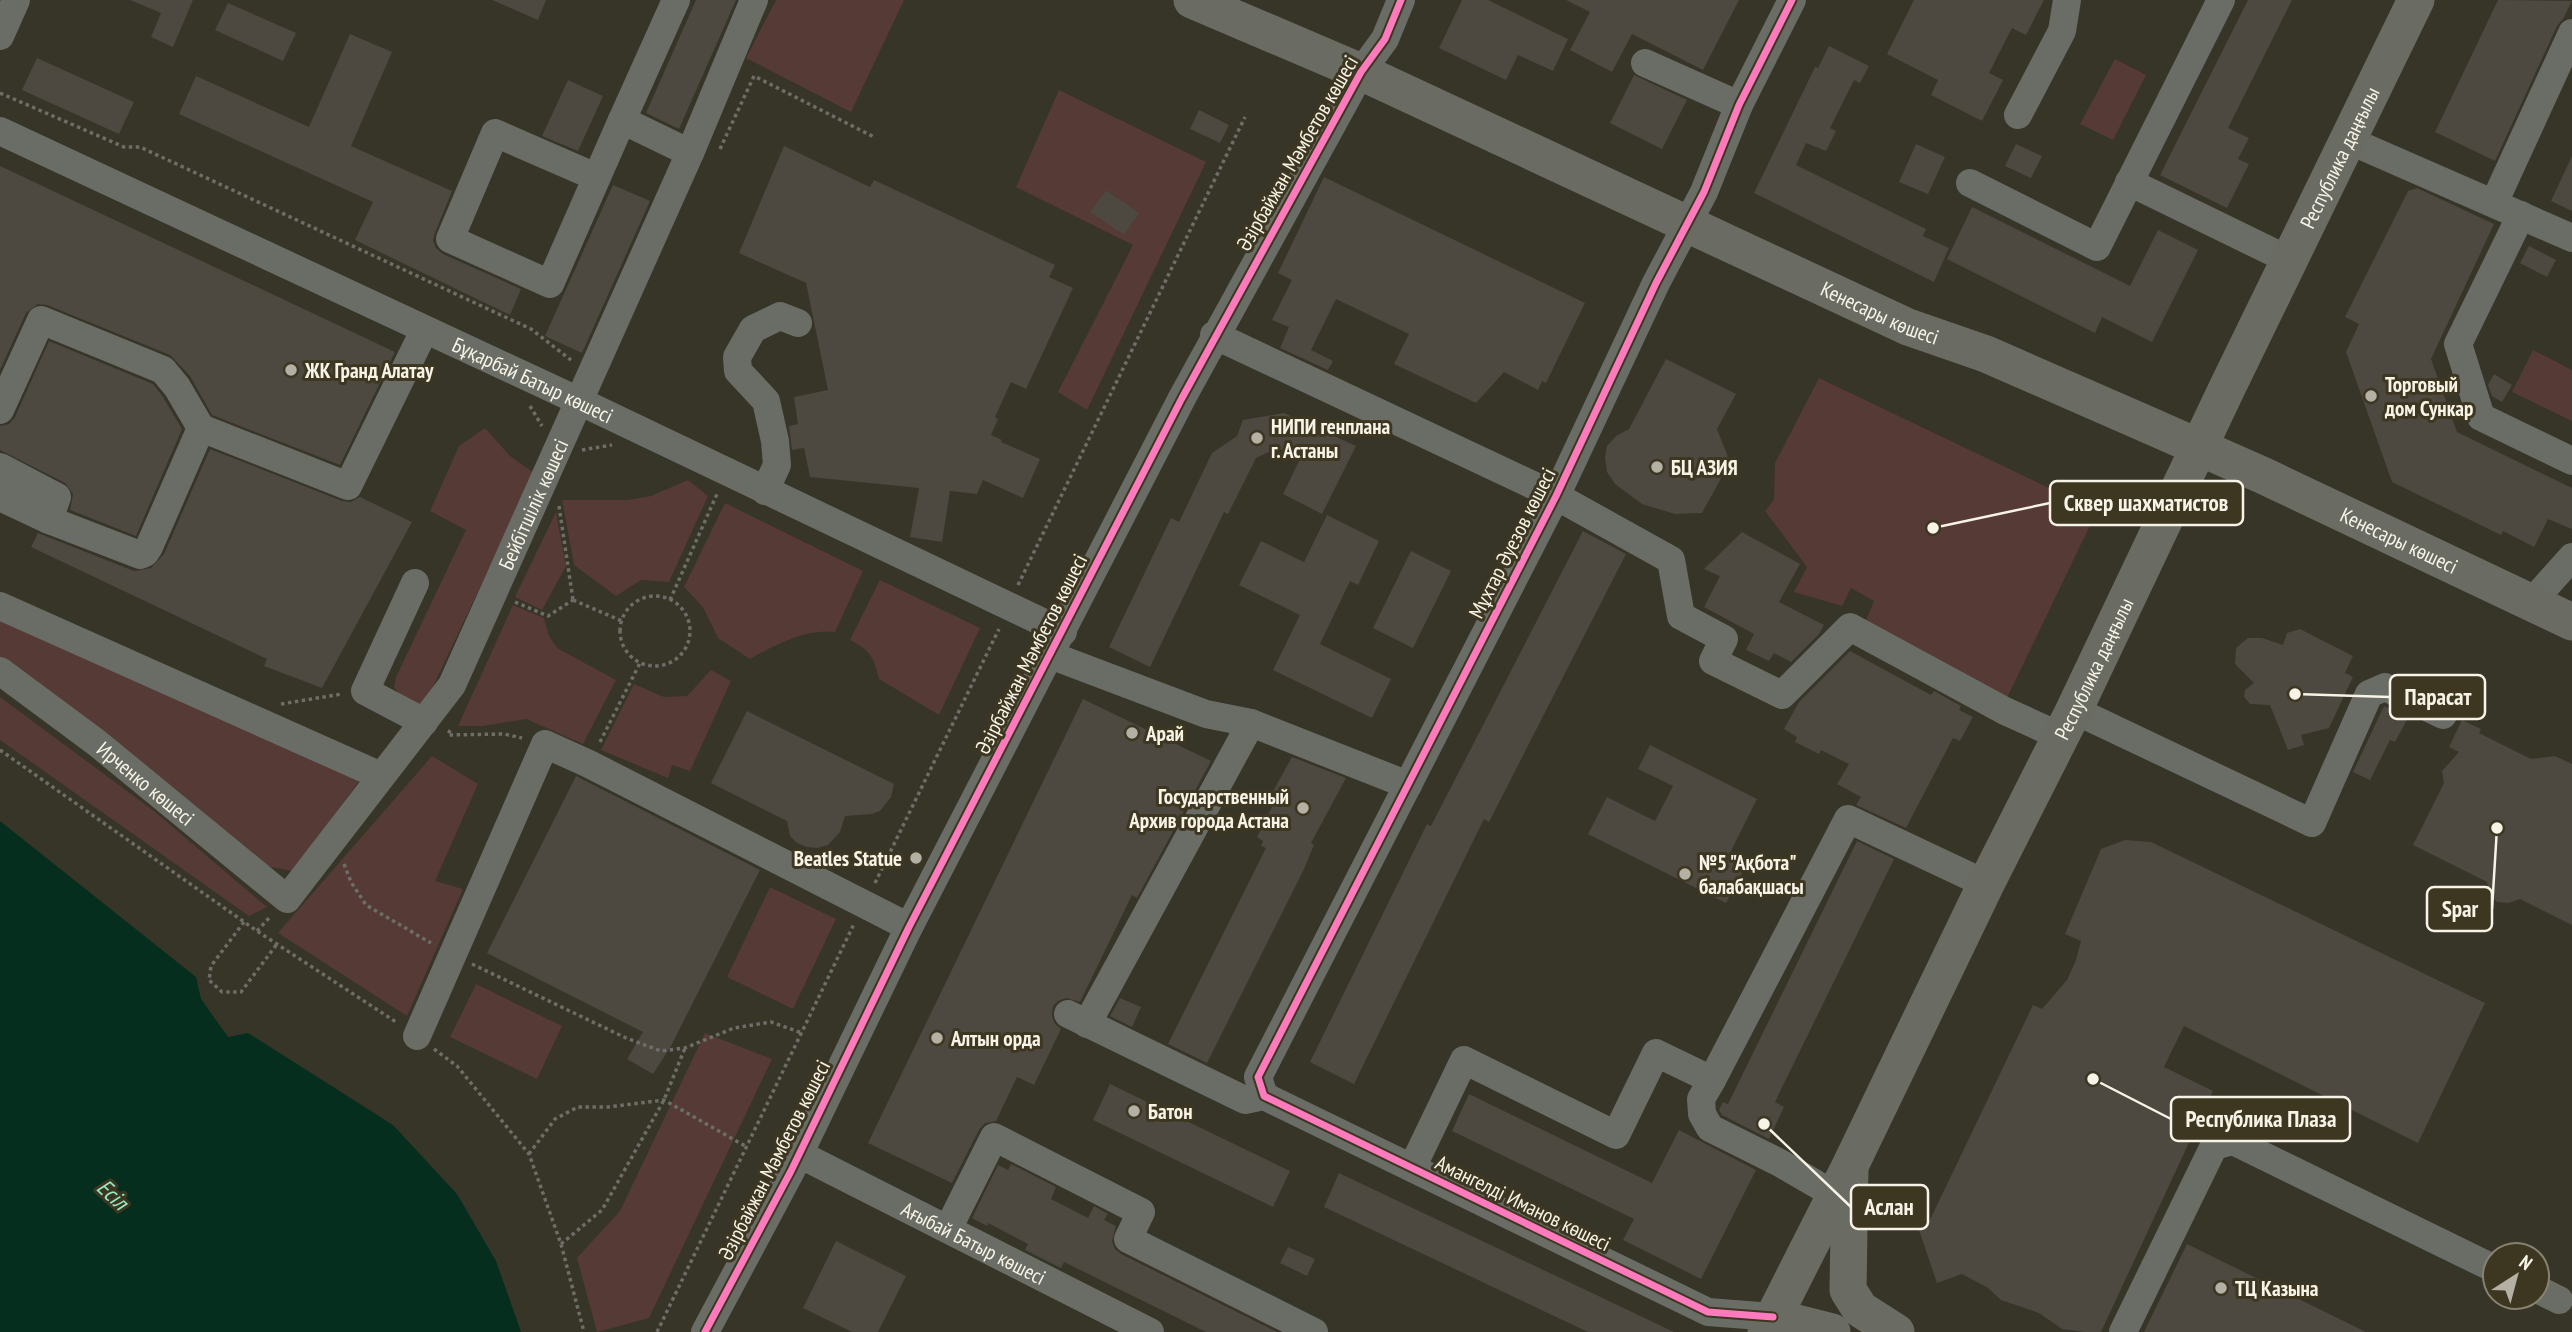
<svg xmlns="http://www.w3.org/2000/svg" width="2572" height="1332" font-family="'PT Sans Narrow',sans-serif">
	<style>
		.green { fill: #553a36 }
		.water { fill: #062e1f }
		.building { fill: #4d4840 }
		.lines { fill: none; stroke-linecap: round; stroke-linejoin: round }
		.path { stroke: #6d6e67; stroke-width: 3.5; stroke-dasharray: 3.5 3.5; stroke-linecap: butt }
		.minor { stroke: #6a6d65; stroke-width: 28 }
		.major { stroke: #6a6c63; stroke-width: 37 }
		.cycleway-casing { stroke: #3d3722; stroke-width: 11 }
		.cycleway { stroke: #fd7abc; stroke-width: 7 }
		.poi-dot { fill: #b4b0a4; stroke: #3d3722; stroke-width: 2.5 }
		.labels { text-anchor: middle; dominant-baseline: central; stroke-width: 6; stroke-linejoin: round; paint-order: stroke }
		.street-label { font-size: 21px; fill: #f7f3e6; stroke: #3d3722 }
		.poi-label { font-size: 21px; font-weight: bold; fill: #f7f3e6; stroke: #3d3722; text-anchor: start }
		.water-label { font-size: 23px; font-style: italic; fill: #96ebc5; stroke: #3d3722 }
		.leader { fill: none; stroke: #f7f3e6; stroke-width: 2.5 }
		.callout-dot { fill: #f7f3e6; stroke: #3d3722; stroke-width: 2.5 }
		.callout { fill: #3d3722; stroke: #f7f3e6; stroke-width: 2.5 }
		.callout-label { font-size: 23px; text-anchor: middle; font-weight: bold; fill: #f7f3e6 }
	</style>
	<rect width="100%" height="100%" fill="#373428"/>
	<!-- green -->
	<path class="green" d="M776,0H904L851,112L746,58Z
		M2115,59L2146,75L2113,140L2080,124Z
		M1059,90L1206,162L1087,410L1058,392L1133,245L1016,187Z
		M2533,350L2572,370V421L2512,392Z
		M1819,378L2097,511L2005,702L1865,623L1874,601L1851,588L1842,606L1794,592L1807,567L1765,511L1774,500L1775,463Z
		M485,428L510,456L534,473L430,693L421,704C409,703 400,697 394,687L396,677L466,530L430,511L459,446Z
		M688,480L708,496L669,582L641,580L616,596L574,565L562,500H627L651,496Z
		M725,503L863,571L835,632C806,628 775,645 750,659L718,638L703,607L684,587Z
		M556,512L566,566L542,610L515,597Z
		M880,580L980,628L939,715L879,679C873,656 871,651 850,640Z
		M513,605L544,618L549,636L557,648L616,680L583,744L526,719L483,726H458Z
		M0,620L360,780L293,871L266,866L0,658Z
		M711,670L731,681L690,771L672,765L668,778L601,750L634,684L664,697L687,696Z
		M0,697L154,811L267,907L249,916L0,740Z
		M432,756L478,784L435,881L463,889L407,1016L278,933Z
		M770,887L836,919L793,1009L727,977Z
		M476,984L562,1026L537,1079L450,1037Z
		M705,1033L772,1059L649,1318L597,1332L577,1258L620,1211Z"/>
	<!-- water -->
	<path class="water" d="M0,821L196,977L201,999L228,1037L248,1033L393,1125L457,1194L496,1261L521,1332H0Z"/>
	<!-- building -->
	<path class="building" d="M130,0H193L173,47L151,37L161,13Z
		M492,0H546L538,20Z
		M696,0H736L679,129L646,113Z
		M1462,0H1488L1568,39L1553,71L1518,55L1506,80L1439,48Z
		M1566,0H1739L1703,70L1632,34L1612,72L1570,50L1590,12Z
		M1914,0H2044L2026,35L2012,28L1989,73L2003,80L1982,121L1931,95L1938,80L1887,54Z
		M2248,0H2292L2228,128L2249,138L2238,159L2249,164L2227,208L2160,175Z
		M2498,0L2572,1L2563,19L2557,26L2495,161L2435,132Z
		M228,3L296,33L283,61L215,30Z
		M350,34L392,52L351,146L452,191L435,233L433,240L436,248L443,254L521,289L510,315L355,240L373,202L179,114L196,76L309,127Z
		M1829,46L1869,66L1860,83L1854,80L1830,128L1836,131L1826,151L1806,143L1796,165L1926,229L1923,236L1949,248L1934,282L1754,193L1815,67L1818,68Z
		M37,58L134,102L119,134L22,90Z
		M1634,75L1687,100L1662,149L1610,123Z
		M568,80L603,96L578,151L542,136Z
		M1199,110L1229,125L1220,143L1190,129Z
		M1916,144L1945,157L1928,194L1899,182Z
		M2016,144L2042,156L2031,178L2005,166Z
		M784,146L870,187L874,180L1055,265L1049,277L1073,288L1026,389L1011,382L995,417L998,419L991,435L1002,440L1001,442L1040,459L1023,498L983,480L977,494L950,491L942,542L910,537L919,488L810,477L804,448L792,450L789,426L798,424L794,397L828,390L806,283L739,253Z
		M2572,156V211L2551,201Z
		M0,166L395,352L340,465L212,415L190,376L170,355L47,305L38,304L26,313L0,370Z
		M1324,177L1585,303L1546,383L1542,381L1538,390L1504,372L1476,403L1394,364L1409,334L1336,299L1311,350L1333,361L1328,370L1280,348L1289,327L1272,320L1292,280L1278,273Z
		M613,185L650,201L582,353L545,336Z
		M2417,188L2494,224L2431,359L2457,432L2572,488V529L2548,519L2534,547L2503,531L2501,535L2392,482L2346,352L2359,324L2345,317L2408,191Z
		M1106,190L1139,213L1124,235L1090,212Z
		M1972,207L2130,286L2158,230L2198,250L2152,342L2102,317L2095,333L1947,259Z
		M2529,246L2556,260L2547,277L2520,263Z
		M49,341L153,384L163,397L182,429L136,536L70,510L73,494L65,483L0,450V426L9,424L15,417Z
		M1666,359L1736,394L1717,429L1730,462L1702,513L1675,514L1642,504L1615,484L1607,472L1605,457L1607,446L1616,436L1629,429Z
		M2494,374L2512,385L2502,402L2492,396L2488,385Z
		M1284,413L1356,446L1322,514L1283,494L1300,459L1277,448L1256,458L1228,514L1224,512L1150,667L1109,647L1171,518L1179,522L1212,453L1237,436L1243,420Z
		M210,449L342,501L351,502L360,497L412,522L322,688L264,666L267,659L31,547L38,533L134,571L151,568L164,554Z
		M1327,515L1379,541L1358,585L1350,581L1320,644L1391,679L1372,718L1273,670L1300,615L1239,585L1261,541L1304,562Z
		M1583,531L1626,554L1489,822L1484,819L1354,1084L1310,1062L1427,824L1431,826Z
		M1742,532L1800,564L1779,602L1824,625L1819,634L1791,662L1774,653L1769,661L1746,650L1754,634L1704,607L1720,576L1704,569Z
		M1411,551L1451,571L1413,648L1373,628Z
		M2300,629L2353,656L2345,673L2353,677L2329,728L2301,735L2304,745L2288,750L2270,705L2250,704L2244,697L2245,690L2254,683L2235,664L2236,648L2248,638H2262L2283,645L2287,633Z
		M1850,651L1931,695L1934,691L1961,706L1959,710L1973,717L1960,741L1953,738L1906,828L1856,805L1861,797L1837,784L1849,764L1821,750L1819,754L1795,742L1797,737L1784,729L1799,702Z
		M1083,699L1211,761L1137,898L1132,895L1080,1002L1066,998L1058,1001L1053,1006L1052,1016L1055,1024L1061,1029L1034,1085L1017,1077L996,1121L985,1123L979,1130L952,1183L868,1143Z
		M2384,706L2408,718L2395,742L2390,740L2370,780L2353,772Z
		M747,711L894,784L891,797L880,811L872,814L845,816L840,832L828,845L818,848L807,847L797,843L790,836L787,821L711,783Z
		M2462,720L2481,729L2479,733L2531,759L2555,756L2572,764V925L2520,899L2509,903L2497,902L2489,894L2487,882L2413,845L2444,783L2442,771L2459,752L2449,747Z
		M1650,745L1757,799L1729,855L1747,864L1726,903L1588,834L1607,797L1655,821L1673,786L1638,769Z
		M1292,757L1346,778L1311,843L1314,845L1304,869L1207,1063L1168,1044L1266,848L1261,846L1263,841L1257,837L1273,805L1267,802Z
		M576,776L760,870L671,1046L653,1074L627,1059L643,1032L487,953Z
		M2125,840L2151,842L2485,1003L2418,1143L2184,1026L2164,1067L2213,1091L2101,1332H2084L2062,1329L2039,1313L2001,1300L1988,1288L1962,1274L1937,1283L1919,1230L1926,1228L2033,1005L2042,1009L2067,980L2076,960L2081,941L2065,934L2101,849Z
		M1857,841L1894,859L1775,1102L1784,1107L1769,1139L1722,1115L1719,1110L1723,1102L1728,1104Z
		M1120,998L1141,1007L1132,1027L1110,1016Z
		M1110,1084L1290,1171L1273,1207L1093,1120Z
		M1469,1094L1652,1183L1679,1130L1756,1170L1701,1279L1623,1240L1634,1219L1452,1131Z
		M1011,1164L1056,1187L1051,1199L1088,1218L1094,1206L1108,1214L1104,1220L1116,1226L1112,1241L1115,1249L1121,1254L1277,1332H1206L1064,1262L1061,1268L1025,1250L1028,1244L988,1223L987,1226L972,1218L998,1165L1008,1170Z
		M1339,1173L1611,1302L1674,1332H1588L1324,1207Z
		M836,1241L906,1276L878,1332H852L803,1308Z
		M2187,1244L2366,1332H2144Z
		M1288,1247L1315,1259L1307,1276L1280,1263Z"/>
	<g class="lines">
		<!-- path -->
		<path class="path" d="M0,93L124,147H140L531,329L571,360
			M720,149L754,76L874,137
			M530,406L542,426
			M582,450L612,445
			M559,506L573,600
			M1018,585L1245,117
			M620 631a35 35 0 1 1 70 0a35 35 0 1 1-70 0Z
			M573,600L622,621
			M670,600L717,494
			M515,602L548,616L573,600
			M281,704L342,694
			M450,730L448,735L504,734L522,738
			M600,742L640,663
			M0,750L257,931L396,1022
			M344,864L351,882L366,905L431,943
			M875,883L999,629
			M244,922L211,966L209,980L222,992H241L277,944
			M257,931L270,917
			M472,964L626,1038L661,1051L685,1048L734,1028L771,1022L802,1033
			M434,1049L457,1066L529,1154L561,1244L584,1332
			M529,1154L555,1119L578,1107H608L664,1100L747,1147
			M561,1244L602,1210L664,1100L685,1048
			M657,1332L854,924"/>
		<!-- minor -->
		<g class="minor">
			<path d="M0,36L16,0"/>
			<path d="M1645,63L1739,105"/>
			<path d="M2018,115L2062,31L2067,0"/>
			<path d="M622,120L676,0"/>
			<path id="s1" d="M0,131L579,401L1063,632"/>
			<path d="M2348,140L2572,238"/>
			<path d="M596,177L495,133L450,239L550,284L622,120L690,153"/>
			<path d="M2129,182L2289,260"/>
			<path d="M1970,183L2097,247L2221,0"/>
			<path d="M2494,203L2572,33"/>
			<path d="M2521,215L2458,344L2481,417L2572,461"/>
			<path d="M1214,335L1556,496L1671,560L1681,616L1724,639L1713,661L1782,695L1850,627L2005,711L2060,736"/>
			<path d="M0,410L41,320L163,370L177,387L201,428"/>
			<path d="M0,467L57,497L49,520"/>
			<path d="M765,491L777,465L775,441L766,401L738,371L737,357L753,329L780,316L798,323"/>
			<path d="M0,497L49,520L140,555L145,553L149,547L201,428L348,486L424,331"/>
			<path d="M415,583L365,691L424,722"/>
			<path d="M2531,603L2572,557"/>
			<path d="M0,606L381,776"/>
			<path d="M1050,655L1206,714L1251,723L1408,785"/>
			<path id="s2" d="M0,671L97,743L287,899L452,685L690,153L754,0"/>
			<path d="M2074,710L2312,823L2369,694L2385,687L2443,715"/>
			<path d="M1068,1014L1245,1100L1264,1096L1708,1312L1773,1317"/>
			<path d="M1087,1024L1251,723"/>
			<path d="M417,1036L545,744L589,764L909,927"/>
			<path d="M1712,1080L1848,819L1986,884"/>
			<path d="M1264,1096L1258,1077L1556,496L1656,283L1704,192L1739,105L1792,0"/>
			<path id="s3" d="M799,1154L1150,1332"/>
			<path d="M1412,1168L1464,1060L1616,1135L1656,1053L1712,1080L1701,1099L1702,1114L1710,1128L1780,1163L1835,1195"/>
			<path d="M948,1229L994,1137L1141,1212L1128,1239L1314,1332"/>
			<path d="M2537,1289L2559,1300"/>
			<path d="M705,1332L791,1171L909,927L1182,398L1361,72L1385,39L1401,0"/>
			<path d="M2123,1332L2214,1146L2233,1141L2495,1269"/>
		</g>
		<!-- major -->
		<g class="major">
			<path id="s4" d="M1192,0L1361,72L1908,327L1986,354L2137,420L2262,475L2572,622"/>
			<path d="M1850,1170L1848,1290L1860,1309L1896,1332"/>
			<path d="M1773,1317L1832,1332"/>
			<path id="s5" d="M1766,1332L1850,1166L1986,884L2074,710L2228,386L2416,0"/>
		</g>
		<!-- cycleway casing -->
		<g class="cycleway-casing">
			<path id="cycleway" d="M1773,1317L1708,1312L1264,1096L1258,1077L1556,496L1656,283L1704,192L1739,105L1792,0
				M705,1332L791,1171L909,927L1182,398L1361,72L1385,39L1401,0"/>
		</g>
		<!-- cycleway -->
		<use href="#cycleway" class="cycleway"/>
	</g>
	<!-- markers -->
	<g class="poi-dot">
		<circle cx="291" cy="370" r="7"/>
		<circle cx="2371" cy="396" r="7"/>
		<circle cx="1257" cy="438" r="7"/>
		<circle cx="1657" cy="467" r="7"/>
		<circle cx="1132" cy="733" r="7"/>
		<circle cx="1303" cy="808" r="7"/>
		<circle cx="916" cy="858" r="7"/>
		<circle cx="1685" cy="874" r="7"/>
		<circle cx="937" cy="1038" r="7"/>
		<circle cx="1134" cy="1111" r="7"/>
		<circle cx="2221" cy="1288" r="7"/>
	</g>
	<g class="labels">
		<!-- street labels -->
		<g class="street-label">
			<text transform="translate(1297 153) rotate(-60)">Әзірбайжан Мәмбетов көшесі</text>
			<text stroke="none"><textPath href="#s5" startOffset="1307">Республика даңғылы</textPath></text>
			<text stroke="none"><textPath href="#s4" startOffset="756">Кенесары көшесі</textPath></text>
			<text stroke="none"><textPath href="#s1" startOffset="588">Бұқарбай Батыр көшесі</textPath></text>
			<text stroke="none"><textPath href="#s2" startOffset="835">Бейбітшілік көшесі</textPath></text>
			<text stroke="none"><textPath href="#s4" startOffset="1323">Кенесары көшесі</textPath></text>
			<text transform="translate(1512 543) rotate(-63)">Мұхтар Әуезов көшесі</text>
			<text transform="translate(1031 654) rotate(-63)">Әзірбайжан Мәмбетов көшесі</text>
			<text stroke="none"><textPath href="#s5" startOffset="740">Республика даңғылы</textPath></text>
			<text stroke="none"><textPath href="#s2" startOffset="184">Ирченко көшесі</textPath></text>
			<text transform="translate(774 1160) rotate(-63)">Әзірбайжан Мәмбетов көшесі</text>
			<text transform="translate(1523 1203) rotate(26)">Амангелді Иманов көшесі</text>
			<text stroke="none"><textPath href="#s3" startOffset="196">Ағыбай Батыр көшесі</textPath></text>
		</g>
		<!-- poi labels -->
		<g class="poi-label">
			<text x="305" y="370">ЖК Гранд Алатау</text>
			<text x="2385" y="384">Торговый<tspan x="2385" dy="24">дом Сункар</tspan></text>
			<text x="1271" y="426">НИПИ генплана<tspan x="1271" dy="24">г. Астаны</tspan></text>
			<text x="1671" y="467">БЦ АЗИЯ</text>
			<text x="1146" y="733">Арай</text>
			<text x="1289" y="796" text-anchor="end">Государственный<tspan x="1289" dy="24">Архив города Астана</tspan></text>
			<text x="902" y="858" text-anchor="end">Beatles Statue</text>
			<text x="1699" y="862">№5 "Ақбота"<tspan x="1699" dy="24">балабақшасы</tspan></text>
			<text x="951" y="1038">Алтын орда</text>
			<text x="1148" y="1111">Батон</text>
			<text x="2235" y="1288">ТЦ Казына</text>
		</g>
		<!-- water labels -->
		<g class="water-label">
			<text transform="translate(113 1194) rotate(43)">Есіл</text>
		</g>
	</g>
	<!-- callouts -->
	<path class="leader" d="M1933 528L2050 503M2295 694L2390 697M2497 828L2492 909M2093 1079L2171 1119M1764 1124L1851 1207"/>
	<g class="callout-dot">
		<circle cx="1933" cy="528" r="7"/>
		<circle cx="2295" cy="694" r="7"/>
		<circle cx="2497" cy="828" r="7"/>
		<circle cx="2093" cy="1079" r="7"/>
		<circle cx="1764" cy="1124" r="7"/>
	</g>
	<g class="callout">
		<rect x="2050" y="481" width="193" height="44" rx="7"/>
		<rect x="2390" y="675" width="95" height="44" rx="7"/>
		<rect x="2427" y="887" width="65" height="44" rx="7"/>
		<rect x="2171" y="1097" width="179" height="44" rx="7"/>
		<rect x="1851" y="1185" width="77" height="44" rx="7"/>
	</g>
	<g class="callout-label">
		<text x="2146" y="511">Сквер шахматистов</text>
		<text x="2438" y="705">Парасат</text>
		<text x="2460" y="917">Spar</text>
		<text x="2261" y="1127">Республика Плаза</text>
		<text x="1889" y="1215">Аслан</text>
	</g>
	<!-- north arrow -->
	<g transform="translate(2516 1276) rotate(36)"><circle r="33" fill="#3d3722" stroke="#878270" stroke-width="2"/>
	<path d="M0-5L12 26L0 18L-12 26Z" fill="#b4b0a4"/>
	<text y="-10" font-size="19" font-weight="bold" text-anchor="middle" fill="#f7f3e6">N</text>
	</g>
</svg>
